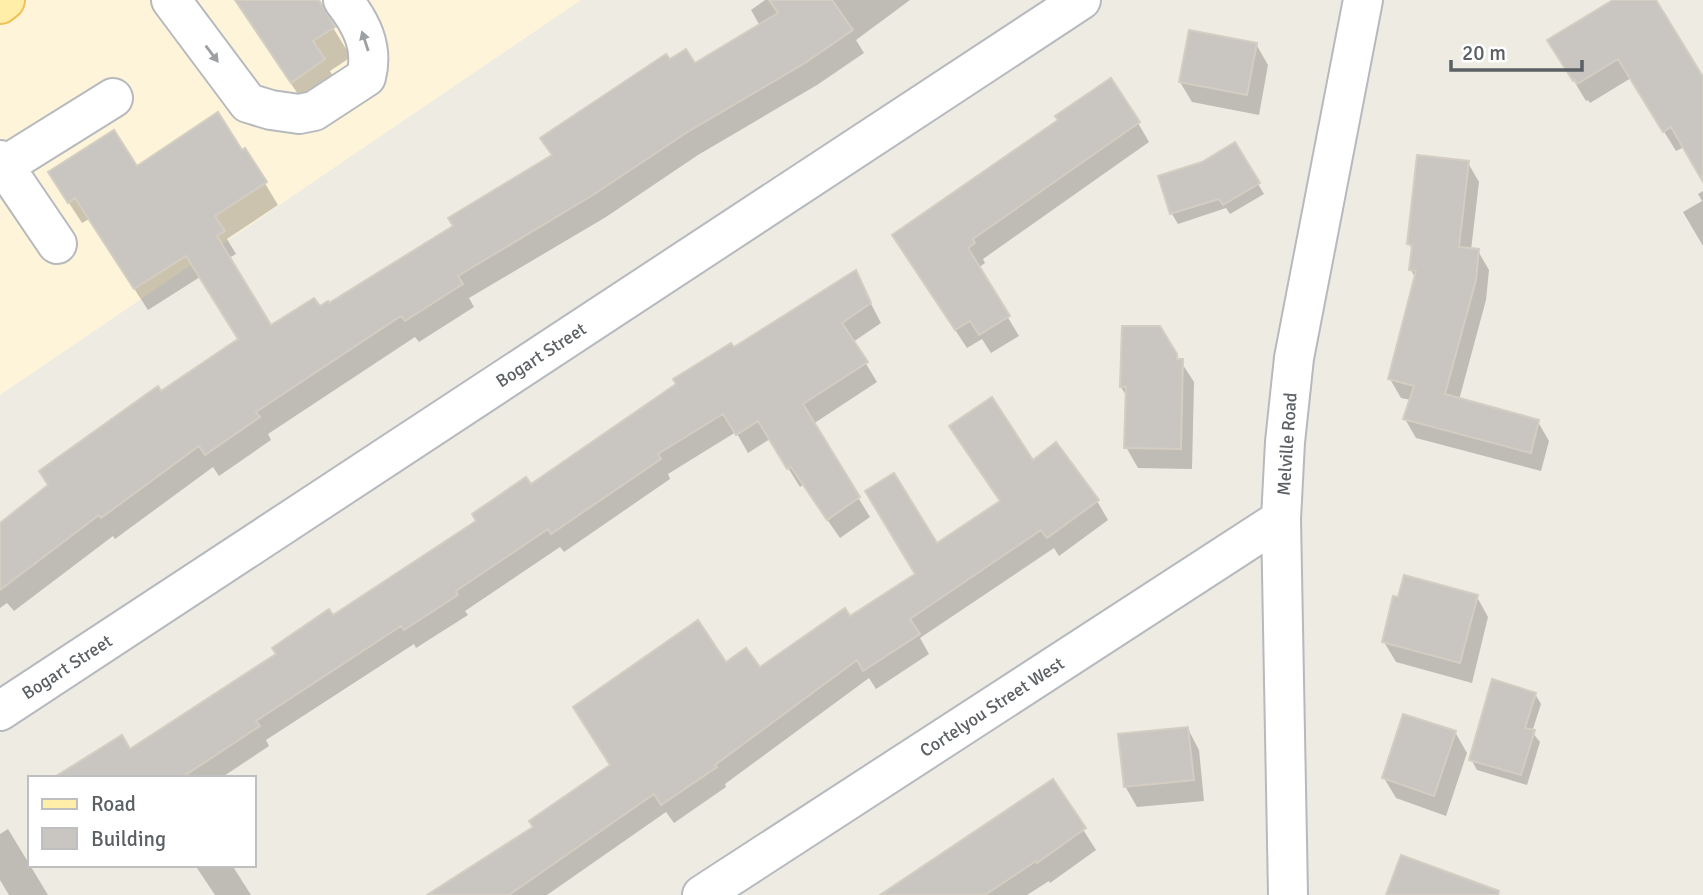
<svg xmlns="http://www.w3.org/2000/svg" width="1703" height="895" font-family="Signika,sans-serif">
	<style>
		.commercial { fill: #fef4d9 }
		.shadow { fill: #0003 }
		.building { fill: #c9c6c1; stroke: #d3cdc2; stroke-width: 2 }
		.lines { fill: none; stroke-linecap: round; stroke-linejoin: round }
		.minor-casing { stroke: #b6b9be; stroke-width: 42 }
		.major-casing { stroke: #f1c159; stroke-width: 42 }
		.minor { stroke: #fff; stroke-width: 38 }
		.major { stroke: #ffeea8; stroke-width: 38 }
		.oneway { fill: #9da0a2 }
		.labels { text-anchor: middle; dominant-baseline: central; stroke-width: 5; stroke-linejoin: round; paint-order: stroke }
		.street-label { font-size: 18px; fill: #5b6064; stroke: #fff }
	</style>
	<rect width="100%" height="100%" fill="#eeebe3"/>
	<!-- commercial -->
	<path class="commercial" d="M0,0H581L0,395Z"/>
	<!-- shadow -->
	<path class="shadow" d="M236,0H316L351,57L330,71L340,89L309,111Z
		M765,0H910L856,40L864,53L817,85L698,155L606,217L469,298L474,307L419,342L415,337L268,434L271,440L219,476L213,467L115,539L113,536L14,611L7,603L0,608V525L161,393L239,340L200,277L148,310L89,219L82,223L63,194L137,169L245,150L278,205L227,239L236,254L229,258L271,328L328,305L455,227L553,157L542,139L669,61L694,65L760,26L751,10Z
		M1616,0H1654L1703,81V179L1684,147L1676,151L1631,78L1590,103L1588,100L1586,101L1562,61Z
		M1256,44L1268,65L1259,115L1192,102L1180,82Z
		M1060,121L1138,123L1149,142L983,259L985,263L978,268L1019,336L991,353L982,339L967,348L905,254Z
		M1235,145L1264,194L1230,214L1226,208L1178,224L1172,214L1160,177L1203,164Z
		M1468,163L1479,182L1471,250L1478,251L1489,270L1486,300L1459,400L1538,422L1549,441L1541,471L1416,438L1405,419L1411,400L1401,398L1390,379L1416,279L1411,270L1413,251L1409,244Z
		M1703,191V246L1683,212L1702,201L1698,194Z
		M855,273L881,323L853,342L877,382L813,424L870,517L840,538L803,485L800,487L770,439L748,453L736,432L668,474L670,479L564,552L560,547L465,611L468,615L416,648L414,644L266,740L269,746L221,778H77L130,751L734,350Z
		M1159,328L1194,382L1192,469L1138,468L1126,447L1127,397L1121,387Z
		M951,427L1032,462L1097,501L1108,520L1059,556L1054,548L920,638L929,654L876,689L869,678L725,784L726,787L674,823L666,812L547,895H430L535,828L611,766L726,665L759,669L849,618L917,574L936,545L1001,502Z
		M1477,597L1488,617L1472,683L1396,662L1384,642Z
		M1535,694L1541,704L1532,732L1540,742L1527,785L1477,770L1471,759Z
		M1188,729L1199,750L1204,801L1137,807L1125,786Z
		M1455,732L1467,753L1446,816L1396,798L1384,778Z
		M1052,781L1096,850L1050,883L1049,881L1027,895H891Z
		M8,829L45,890L48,895H9L0,880V834Z
		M195,865H232L251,895H215Z"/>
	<!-- building -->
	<path class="building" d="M235,0H319L335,27L313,41L325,59L291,83Z
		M769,0H832L853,30L805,63L686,133L593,195L458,276L463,284L405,321L401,316L256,412L260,417L205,455L199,446L101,518L99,515L0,590V523L48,485L39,471L158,386L161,391L238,339L186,256L134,289L75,198L68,203L48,172L114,130L137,166L218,112L242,150L245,148L267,182L215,216L225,231L217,236L271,325L314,298L320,306L328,301L329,303L453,226L448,218L552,155L540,138L666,54L670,59L686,49L695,63L778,13Z
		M1613,0H1656L1703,77V182L1671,127L1663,132L1618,59L1577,84L1575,80L1573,81L1547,40Z
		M1189,30L1257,43L1247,95L1179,82Z
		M1111,78L1140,122L973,239L975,243L968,248L1010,316L979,335L970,321L955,330L892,235L1058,120L1055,116Z
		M1235,142L1260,183L1223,205L1219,199L1170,214L1158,176L1202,162Z
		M1417,155L1469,161L1459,247L1479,249L1476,280L1445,394L1539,420L1531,453L1403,419L1414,386L1388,379L1416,271L1409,270L1412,245L1407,244Z
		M856,270L871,303L842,323L868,362L803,404L860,497L827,520L791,467L787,469L758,421L736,435L723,414L658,454L661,459L551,534L548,529L456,591L458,595L404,630L401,626L256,721L260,726L181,778H53L122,735L130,749L276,654L272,648L329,609L333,615L476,521L472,514L526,477L531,484L676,384L673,379L731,343L734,347Z
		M1122,326H1160L1177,354V359H1183L1181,449L1124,448L1126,387H1120Z
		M992,397L1033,460L1056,442L1099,500L1047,538L1041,530L910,619L920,634L863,671L857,660L715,765L717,767L661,805L654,794L509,895H427L533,827L529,821L610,765L573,707L698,620L726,662L746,648L760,667L845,608L850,616L915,574L865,491L894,473L937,543L1000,501L949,426Z
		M1404,575L1478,595L1460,663L1382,642L1393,596L1398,597Z
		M1492,679L1536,693L1525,728L1535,730L1521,775L1469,760Z
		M1403,714L1456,731L1434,796L1382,778Z
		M1188,727L1194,780L1124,787L1118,734Z
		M1053,779L1086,828L1037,863L1036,861L985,895H880Z
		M1401,855L1499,891L1498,895H1386Z"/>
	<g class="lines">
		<!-- minor casing -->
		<g class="minor-casing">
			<path id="minor" d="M171,0L248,103L271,110L299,114L314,111L366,77C374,47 361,23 343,0
				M0,160L57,244
				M4,166L113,98
				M0,711L1081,0
				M702,895L1281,519
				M1288,895L1281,519L1285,442L1294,358L1363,0"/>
		</g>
		<!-- major casing -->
		<g class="major-casing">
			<path id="major" d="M0,4L5,0"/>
		</g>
		<!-- minor -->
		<use href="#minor" class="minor"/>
		<!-- major -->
		<use href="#major" class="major"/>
	</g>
	<!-- one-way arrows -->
	<defs><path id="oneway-solid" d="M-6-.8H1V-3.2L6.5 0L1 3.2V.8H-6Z" transform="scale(1.75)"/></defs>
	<g class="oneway">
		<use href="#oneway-solid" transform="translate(365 41) rotate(-108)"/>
		<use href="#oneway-solid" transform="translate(212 54) rotate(53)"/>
	</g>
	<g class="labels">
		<!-- street labels -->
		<g class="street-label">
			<text transform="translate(541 355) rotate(-33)">Bogart Street</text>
			<text transform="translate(1287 444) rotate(-86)">Melville Road</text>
			<text transform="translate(67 667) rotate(-33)">Bogart Street</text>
			<text transform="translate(992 707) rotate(-33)">Cortelyou Street West</text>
		</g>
	</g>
	<!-- legend -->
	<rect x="28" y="776" width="228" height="91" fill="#ffffff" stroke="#bdbfc1" stroke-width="2"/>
	<rect x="42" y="799" width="35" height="10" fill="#ffeea8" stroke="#bdbfc1" stroke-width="2"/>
	<text x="91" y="811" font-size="21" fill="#5b6064">Road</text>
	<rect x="42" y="828" width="35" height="21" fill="#c9c6c1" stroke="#bdbfc1" stroke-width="2"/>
	<text x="91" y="846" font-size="21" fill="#5b6064">Building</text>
	<!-- scale -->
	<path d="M1451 60v10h131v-10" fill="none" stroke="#5b6064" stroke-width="3.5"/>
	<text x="1462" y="60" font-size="21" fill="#5b6064" stroke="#ffffff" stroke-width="5" paint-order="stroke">20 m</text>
</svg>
